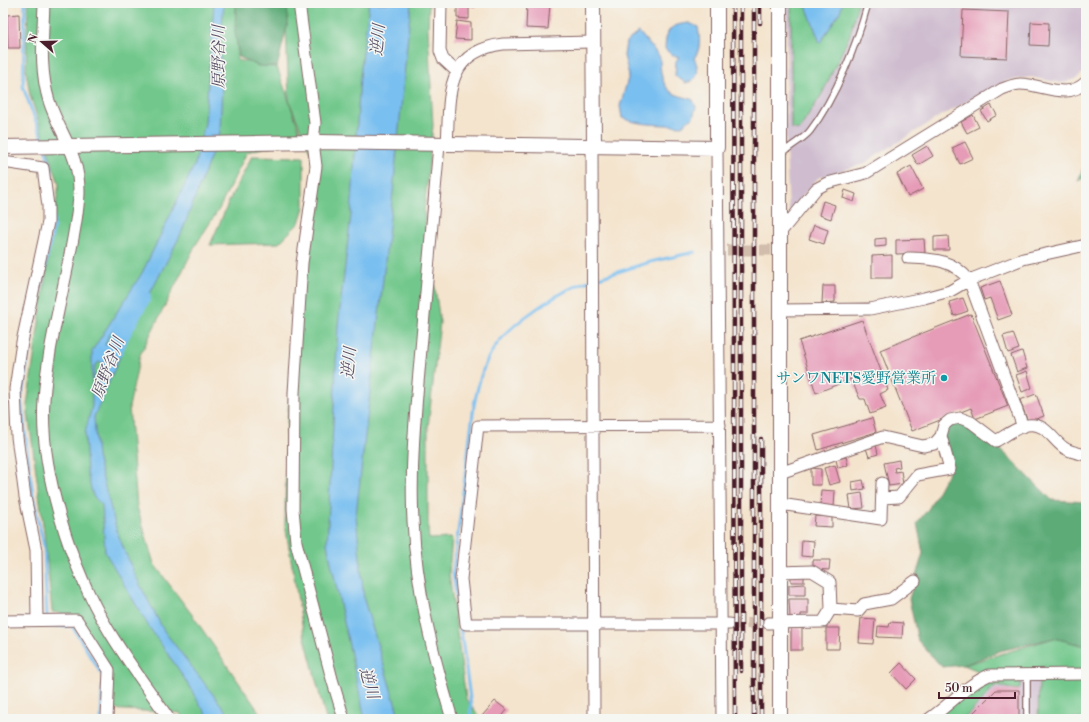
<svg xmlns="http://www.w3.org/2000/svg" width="1089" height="722" font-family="'Libre Bodoni','Noto Serif JP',serif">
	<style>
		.industrial { fill: #cfbdcf }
		.green { fill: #72c88c; stroke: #5e745c }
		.forest { fill: #5dac78; stroke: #546652 }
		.water { fill: #79bff0; stroke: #626f8e; fill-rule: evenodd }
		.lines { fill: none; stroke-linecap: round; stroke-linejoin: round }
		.stream { stroke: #79bff0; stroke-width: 3 }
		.river { stroke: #79bff0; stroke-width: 18 }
		.building { fill: #e69bb7 }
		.minor-tunnel { stroke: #d2bdad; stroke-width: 11; stroke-dasharray: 11 5.5; stroke-linecap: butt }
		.service-casing { stroke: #866464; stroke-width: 8 }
		.minor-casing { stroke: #866464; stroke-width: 13 }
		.tertiary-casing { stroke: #866464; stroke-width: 16 }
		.service { stroke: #fff; stroke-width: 5.5 }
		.minor { stroke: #fff; stroke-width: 11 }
		.tertiary { stroke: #fff; stroke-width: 14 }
		.rail-casing { stroke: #4a1f2b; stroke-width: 4.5 }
		.rail { stroke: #f6f6f2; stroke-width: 3; stroke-dasharray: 9; stroke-linecap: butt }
		.culture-dot { fill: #0f9aa8; stroke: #f6f6f2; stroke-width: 1.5 }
		.labels { text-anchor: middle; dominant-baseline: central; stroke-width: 3; stroke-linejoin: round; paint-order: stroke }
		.culture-label { font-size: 15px; fill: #0d838f; stroke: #f6f6f2; text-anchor: end }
		.water-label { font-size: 16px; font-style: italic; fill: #584f66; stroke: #f6f6f2 }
	</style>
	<rect width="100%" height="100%" fill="#f6f6f2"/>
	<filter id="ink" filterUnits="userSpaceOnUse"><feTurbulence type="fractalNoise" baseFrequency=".025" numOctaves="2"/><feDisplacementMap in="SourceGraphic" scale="8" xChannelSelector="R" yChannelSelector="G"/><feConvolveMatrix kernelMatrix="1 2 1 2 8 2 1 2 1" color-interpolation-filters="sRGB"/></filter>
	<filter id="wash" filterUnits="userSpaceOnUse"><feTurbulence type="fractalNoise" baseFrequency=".012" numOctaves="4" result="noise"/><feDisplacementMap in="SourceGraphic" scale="16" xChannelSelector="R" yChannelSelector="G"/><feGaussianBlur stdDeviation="0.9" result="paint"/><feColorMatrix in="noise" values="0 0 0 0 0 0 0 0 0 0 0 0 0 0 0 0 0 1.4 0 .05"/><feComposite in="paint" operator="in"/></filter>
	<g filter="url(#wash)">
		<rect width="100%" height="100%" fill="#f4e4cd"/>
		<!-- industrial -->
		<path class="industrial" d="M787,3H1086V71L1075,79L1061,83L1031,77L1006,81L937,118L863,164L818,178L789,212L786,149Z
			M989,675L1039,680L1037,719H938Z"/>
		<!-- green -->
		<path class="green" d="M28,3H238L237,60L277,67L302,138L247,152L219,209L195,246L140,355L129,407L137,507L154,564L193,616L264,719H183L180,713L107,709L108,668L77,616L52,612L44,532L27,405L59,184L30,95L26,71Z
			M285,3H429L428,28L433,126L424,212L440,322L428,427V529L429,539L452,538L449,573L466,699L481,719H326L303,630L285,524L286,435L296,306L316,166L289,101Z
			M791,3H858L850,35L822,94L799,130L791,128Z
			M252,156L304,157V207L299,223L279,243L210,245L231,197Z
			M1054,638L1086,646V719H1038L1039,681L1022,679L1019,690L995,686L964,719H922L934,716L988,675L964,665Z"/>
		<!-- forest -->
		<path class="forest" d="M236,3H287L288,22L277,67L258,66L239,57L235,32Z
			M1086,161V177L1078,181Z
			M956,419L977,426L1052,500L1086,502V646L1054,638L1000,651L964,665L942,667L918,641L909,599L923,553L917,523L929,508L950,469L942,432Z"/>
		<!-- water -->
		<path class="water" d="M214,3H224L220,48L222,85L220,132L181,234L134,324L94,417L97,457L118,535L135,575L164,631L232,719H209L179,670L149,627L105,552L102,505L93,496L87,473L85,433L92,406V351L142,273L195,164L205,123ZM125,317L132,319L111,345H105L109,335ZM99,362L104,363L96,390L93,385L95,365Z
			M369,3H411L393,192L356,515L364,600L400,719H365L327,544L338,325L351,215L360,77Z
			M805,3H843L840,12L820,43Z
			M689,23L698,27C700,38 701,50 694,58C700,70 699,80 686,83L675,76L676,61L679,57L672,55L665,49C666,30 669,25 689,23Z
			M639,32L660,57C660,69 661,88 675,94C681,97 687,97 693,100L696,107L693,117L682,126C662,124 641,126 622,118L620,106L629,75L624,56L626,42Z"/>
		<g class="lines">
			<!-- stream -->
			<path class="stream" d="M25,3L23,87L44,143
				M46,151L51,167L54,226L34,318L21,400L33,497L44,547L47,617
				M595,279L650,262L695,252
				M48,623V626H72L103,676L101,719
				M470,719L471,706L453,572L474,405C478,386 482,366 493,350C508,324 561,290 589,281"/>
			<!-- river -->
			<path class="river" d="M114,350L121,334L142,297"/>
		</g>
		<g id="blocks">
			<!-- building -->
			<path class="building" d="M457,3H475V7L469,6V19L457,18Z
				M527,3L550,4L548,29L526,28Z
				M963,10L1009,12L1007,58L961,56Z
				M19,14L20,48H8L7,15Z
				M457,21L471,23V40L455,39Z
				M1031,22L1049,23L1048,46L1030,45Z
				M991,105L997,115L987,121L981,111Z
				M973,115L979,127L967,133L961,122Z
				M965,142L973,158L960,164L952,148Z
				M927,146L933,156L918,165L912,155Z
				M911,166L923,189L908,197L897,174Z
				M845,190L856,194L854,202L843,198Z
				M823,201L835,205L831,219L819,215Z
				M814,225L828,230L824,244L809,239Z
				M948,236L949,250H934V237Z
				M886,238V246L875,247V239Z
				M924,239L925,253L896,254V240Z
				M892,255V278H872V256Z
				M1000,281L1012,315L998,320L990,298L984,300L980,288Z
				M823,286H835V302L822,303Z
				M963,298L968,311L954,316L949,302Z
				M971,314L1008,406L975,419L971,408L912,431L880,350Z
				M862,320L888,390L880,394L886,408L870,414L865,399H860L851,379L816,393L799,341Z
				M1013,333L1019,349L1008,353L1003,336Z
				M1022,351L1027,368L1017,372L1011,355Z
				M1027,371L1032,388L1022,392L1016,375Z
				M1036,394L1044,416L1028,422L1020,400Z
				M872,418L876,432L818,450L814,435Z
				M876,445L878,454L869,457L866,448Z
				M846,457L848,465L838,468L836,460Z
				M899,460L900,467L894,468L895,472L901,471L903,484L889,486L884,463Z
				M835,465L840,482L829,485L824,468Z
				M811,468L821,469V485H811Z
				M863,480L865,489L853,491L852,482Z
				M821,490L835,491L834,507L820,506Z
				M862,493L864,508L851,509L849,495Z
				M815,516L832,517V527L814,526Z
				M802,540L814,541L813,557L801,556Z
				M813,560H830L829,570L813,569Z
				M791,575H804V582H791Z
				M805,584V595H789V585Z
				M789,599H808V614H801V617L790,618Z
				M861,618L875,619L873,644L859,643Z
				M890,622L903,623L902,638L877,637L878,626L889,627Z
				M791,628H802V650H791Z
				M826,628H840L839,649H826Z
				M901,663L916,679L906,689L891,673Z
				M996,690H1019V719H967Z
				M495,701L507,710L500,719H486L482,716Z"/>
		</g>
	</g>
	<g filter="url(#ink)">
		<use href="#blocks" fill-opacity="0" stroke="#866464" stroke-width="1"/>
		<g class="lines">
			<!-- minor-tunnel -->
			<path class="minor-tunnel" d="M727,250H772
				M730,624L768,623"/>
			<!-- service casing -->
			<g class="service-casing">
				<path id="service" d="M782,154C790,145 803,140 810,131C836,97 857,44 868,3
					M1027,675V719"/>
			</g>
			<!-- minor casing -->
			<g class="minor-casing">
				<path id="minor" d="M44,3C43,36 39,69 49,101C60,135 80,154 79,194C78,214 74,234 70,254C61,302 47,351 44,400C39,471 72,570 109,631C127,661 149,690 169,719
					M299,3L315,123L313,142L316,166L302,263L294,393L293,509L296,542L332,679L344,719
					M441,3L440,51L443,59L456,71
					M439,145C433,213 427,281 421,349C416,406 410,464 413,521C416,589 433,655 452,719
					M447,145C450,98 443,52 503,44L592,42
					M592,145L594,719
					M717,148L722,719
					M3,162L43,168L48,206V222L22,342L15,389L17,437L25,497L36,550L37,620
					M780,233L816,189L827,183L866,173L1002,89C1008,87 1014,84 1020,84C1043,84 1067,101 1086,82
					M908,258C933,259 952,259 969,280L1023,427
					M780,310L870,309L924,298L950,291L969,280L1023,259L1086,245
					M720,425L478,426L461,579L466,624H730
					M780,473L883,437L923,446L934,444L941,436L944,425L950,420L960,418L971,422L996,441C1005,436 1017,427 1027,425C1045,422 1051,438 1063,447C1069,452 1078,453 1086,455
					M882,498L899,497L917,475L950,469L941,436
					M780,504L881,519L882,483
					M831,609L858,611L864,604L891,599L915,581
					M3,621L77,620L109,670L107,719
					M768,623L823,622L831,609L830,582L812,571L780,572
					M929,719C950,705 966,685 989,675L1086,674"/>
			</g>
			<!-- tertiary casing -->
			<g class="tertiary-casing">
				<path id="tertiary" d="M593,3L594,145
					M780,3V719
					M3,147L317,142L717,148V3"/>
			</g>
			<!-- service -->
			<use href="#service" class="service"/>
			<!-- minor -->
			<use href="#minor" class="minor"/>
			<!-- tertiary -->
			<use href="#tertiary" class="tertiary"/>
			<!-- rail casing -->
			<g class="rail-casing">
				<path id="rail" d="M733,3L735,719
					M741,3V671
					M754,3V719
					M760,23V3
					M761,439V719"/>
			</g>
			<!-- rail -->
			<use href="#rail" class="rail"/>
		</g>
	</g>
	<!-- markers -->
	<circle class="culture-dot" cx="944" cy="378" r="4"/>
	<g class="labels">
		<!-- culture labels -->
		<g class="culture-label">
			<text x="936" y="378">サンワNETS愛野営業所</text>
		</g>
		<!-- water labels -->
		<g class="water-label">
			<text transform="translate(378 40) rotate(-85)">逆川</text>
			<text transform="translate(219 57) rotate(-90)">原野谷川</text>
			<text transform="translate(349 363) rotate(-85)">逆川</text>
			<text transform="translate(108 368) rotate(-69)">原野谷川</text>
			<text transform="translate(369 683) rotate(74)">逆川</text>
		</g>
	</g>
	<!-- margin -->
	<rect width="1089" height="722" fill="none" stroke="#f6f6f2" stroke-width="16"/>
	<!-- north arrow -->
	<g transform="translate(42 42) rotate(290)" stroke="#f6f6f2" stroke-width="3" paint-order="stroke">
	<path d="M0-3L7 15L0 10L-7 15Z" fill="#4a1f2b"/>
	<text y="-6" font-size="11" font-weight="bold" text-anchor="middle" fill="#4a1f2b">N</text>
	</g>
	<!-- scale -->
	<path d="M939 692v6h76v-6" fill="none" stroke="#4a1f2b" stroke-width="2"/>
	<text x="945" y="692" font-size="12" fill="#4a1f2b" stroke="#f6f6f2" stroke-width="3" paint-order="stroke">50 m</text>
</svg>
